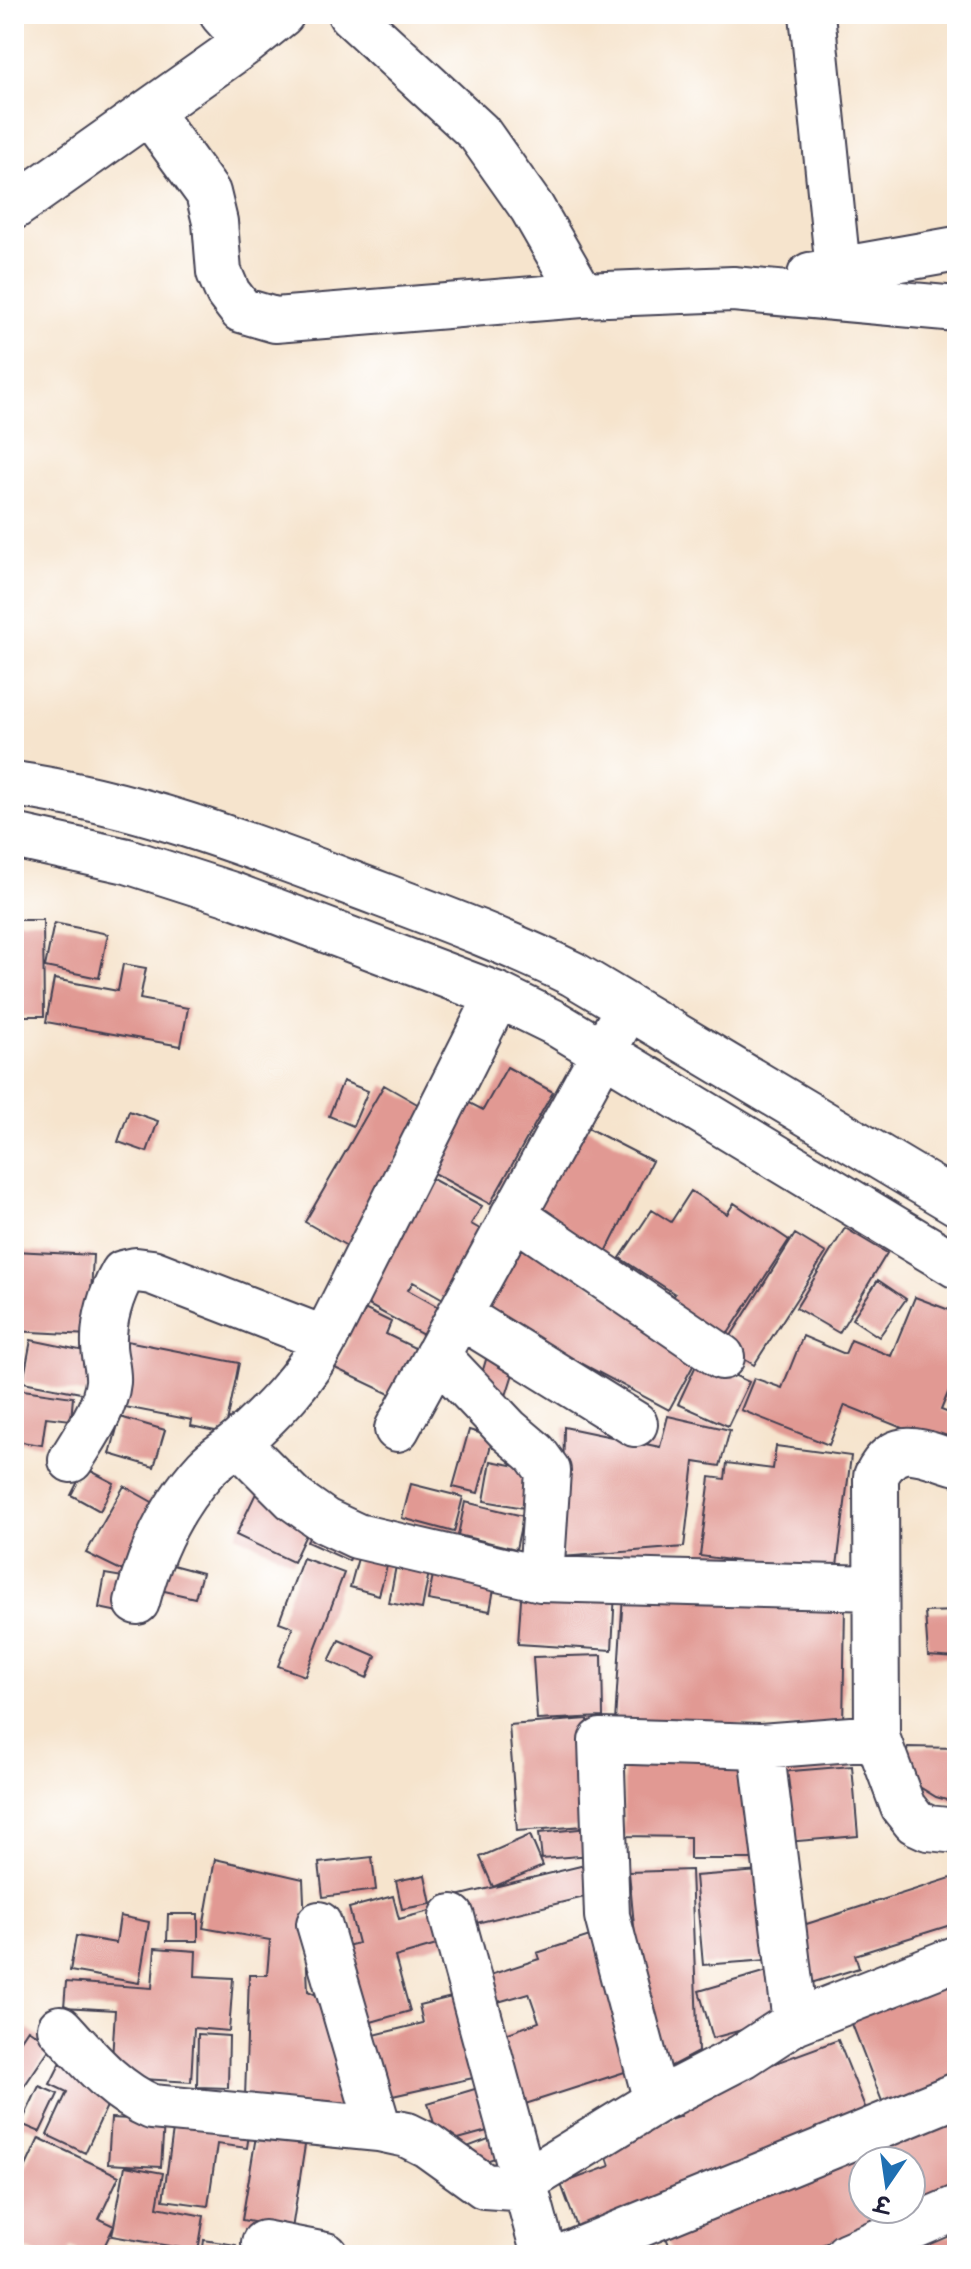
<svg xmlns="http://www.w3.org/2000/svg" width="971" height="2269" font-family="Mali,'Playpen Sans Deva',sans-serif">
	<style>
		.building { fill: #e19993; fill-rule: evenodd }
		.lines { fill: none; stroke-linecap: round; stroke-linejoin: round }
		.minor-casing { stroke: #423f51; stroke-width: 48 }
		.minor { stroke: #fff; stroke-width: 44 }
	</style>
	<rect width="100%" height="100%" fill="#fff"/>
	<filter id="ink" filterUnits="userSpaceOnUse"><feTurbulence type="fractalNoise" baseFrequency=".0125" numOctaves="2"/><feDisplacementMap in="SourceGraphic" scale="16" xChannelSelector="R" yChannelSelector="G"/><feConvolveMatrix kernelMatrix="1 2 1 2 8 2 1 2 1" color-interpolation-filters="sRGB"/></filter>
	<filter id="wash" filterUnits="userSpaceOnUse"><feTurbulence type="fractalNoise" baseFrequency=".006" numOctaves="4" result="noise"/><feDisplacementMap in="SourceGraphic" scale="32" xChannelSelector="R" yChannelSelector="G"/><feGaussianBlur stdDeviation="1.8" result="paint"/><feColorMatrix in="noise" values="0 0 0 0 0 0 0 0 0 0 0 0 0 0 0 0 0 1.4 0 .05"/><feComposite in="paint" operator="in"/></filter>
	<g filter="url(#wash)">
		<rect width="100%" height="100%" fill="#f6e4cd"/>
		<g id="blocks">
			<!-- building -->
			<path class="building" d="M14,920H43L44,1016H14Z
				M54,923L108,934L99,978L45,967Z
				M123,964L146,968L140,999L188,1008L181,1046L46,1022L54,979L118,991Z
				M507,1067L553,1092L490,1204L426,1169L464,1100L483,1110Z
				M343,1081L368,1091L353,1126L329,1116Z
				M384,1085L426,1109L347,1246L305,1222Z
				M129,1111L158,1121L147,1152L118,1142Z
				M580,1124L652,1161L603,1258L530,1221Z
				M425,1175L482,1206L471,1224L499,1240L461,1309L413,1282L408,1290L447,1312L432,1340L356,1298Z
				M691,1191L727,1214L734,1203L789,1240L723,1341L668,1305L675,1294L620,1258L652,1210L671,1222Z
				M845,1228L887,1253L839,1333L796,1308Z
				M511,1234L700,1353L669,1410L472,1305Z
				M795,1234L826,1253L754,1365L724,1347Z
				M14,1251L93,1255L89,1335L14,1331Z
				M878,1280L906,1299L879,1337L852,1319Z
				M915,1297L957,1313V1371L941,1410L957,1416V1450L845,1405L829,1445L741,1410L754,1378L782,1388L803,1336L845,1354L851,1340L891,1356Z
				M352,1303L391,1322L386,1334L427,1354L404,1401L335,1368L351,1337L338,1332Z
				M31,1340L94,1353L86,1394L23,1382Z
				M127,1341L239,1363L225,1433L191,1426L192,1420L115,1405Z
				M488,1353L517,1361L505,1399L477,1390Z
				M699,1359L749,1382L728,1426L678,1404Z
				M16,1389L73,1397L71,1420L46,1417L42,1445L14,1441Z
				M668,1416L730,1430L720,1466L694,1462L684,1547L562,1557L564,1427L660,1447Z
				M120,1417L165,1430L154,1467L110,1454Z
				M469,1430L493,1437L478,1493L453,1487Z
				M776,1446L851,1456L836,1574L700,1556L710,1477L725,1479L727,1463L773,1469Z
				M491,1461L537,1470L530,1509L484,1501Z
				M85,1468L114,1483L100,1511L71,1495Z
				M411,1484L463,1497L454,1532L402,1518Z
				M124,1486L166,1510L135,1577L86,1553Z
				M257,1491L314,1518L293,1562L236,1535Z
				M465,1502L523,1516L516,1549L458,1535Z
				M316,1521L358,1540L349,1561L307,1542Z
				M363,1540L392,1548L379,1595L350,1587Z
				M399,1550L432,1556L422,1609L389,1603Z
				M303,1558L344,1573L305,1676L278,1666L293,1627L279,1622Z
				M154,1560L202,1573L195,1598L147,1587Z
				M436,1560L497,1572L490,1611L428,1600Z
				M105,1574L135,1579L128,1614L99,1608Z
				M522,1584L615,1591L612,1650L518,1644Z
				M623,1594L845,1604L843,1727L615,1722Z
				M957,1611V1658L928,1656L925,1612Z
				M339,1640L376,1656L367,1678L329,1661Z
				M602,1655L603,1717L537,1720L533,1657Z
				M588,1719L592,1786L585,1826L517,1831L509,1725Z
				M908,1747L957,1748V1803L936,1797L900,1775Z
				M624,1758L755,1760L754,1859H690V1837L623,1836Z
				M852,1766L858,1836L786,1842L780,1772Z
				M589,1828L592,1855L542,1859L539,1833Z
				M530,1835L543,1866L493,1887L480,1857Z
				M372,1857L376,1890L323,1897L319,1863Z
				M215,1859L303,1879L308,1991L331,2002L351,2113L245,2098L249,1975H267L270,1940L203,1928Z
				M589,1864L597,1894L464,1926L457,1896Z
				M691,1870L698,2052L660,2072L640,1990L629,1872Z
				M760,1871L768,1960L703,1965L695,1876Z
				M425,1875L431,1904L402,1909L396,1881Z
				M957,1876V1923L855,1955L859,1968L811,1983L794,1928Z
				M393,1896L399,1919L438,1909L447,1942L395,1957L410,2011L357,2026L336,1949L358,1943L349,1908Z
				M168,1914H198V1941H167Z
				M120,1916L149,1922L139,1983L70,1971L76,1936L116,1943Z
				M593,1935L637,2068L516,2107L494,2038L539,2022L529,1993L498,2002L490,1975L539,1959L537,1953Z
				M155,1948L196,1951L195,1976L233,1978L229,2031L194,2028L191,2082L111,2077L115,2010L64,2007L66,1982L152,1988Z
				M771,1970L785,2018L713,2038L699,1991Z
				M957,1974V2081L885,2109L849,2016Z
				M460,1995L482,2076L379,2099L366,2037L423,2023L419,2005Z
				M28,2029L52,2045L14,2101V2050Z
				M198,2034L229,2036L228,2088L197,2087Z
				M838,2040L869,2117L580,2235L561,2184L610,2166L603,2145L681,2116L675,2100Z
				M60,2064L115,2089L85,2153L47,2135L67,2092L50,2084Z
				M39,2086L58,2094L40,2132L21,2124Z
				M485,2086L498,2128L440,2144L428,2103Z
				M957,2111V2194L795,2255H673L660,2222ZM863,2161H911V2209H863Z
				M175,2116L250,2127L247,2148L217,2144L208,2206L163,2200Z
				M111,2118L164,2121L161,2167L108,2164Z
				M258,2124L306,2139L292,2229L242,2220Z
				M499,2135L506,2154L475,2165L467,2147Z
				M39,2138L119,2176L99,2219L114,2226L100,2255H89L71,2247L68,2255H39L14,2243V2192Z
				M125,2166L163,2173L157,2207L204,2216L198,2251L112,2236Z
				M953,2235L955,2255H881V2254Z
				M204,2240L236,2245L234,2255H202Z"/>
		</g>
	</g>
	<g filter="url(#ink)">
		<use href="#blocks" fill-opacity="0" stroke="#423f51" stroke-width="2"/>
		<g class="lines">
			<!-- minor casing -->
			<g class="minor-casing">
				<path id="minor" d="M222,14L247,42
					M350,14L479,133L532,208L582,295
					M812,14L838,270
					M149,112L208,193L215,222L219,272L228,293L241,310L275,320L582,295L733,289L957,309
					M14,207L247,42L282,14
					M810,275L957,249
					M14,784C132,801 242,842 353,884C427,912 502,939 573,974L957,1203
					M14,836L127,861L233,895L498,995L555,1023L957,1266
					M513,1215L722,1357
					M459,1315L635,1424
					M437,1355L508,1430L535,1453L548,1471L541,1579
					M397,1429L617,1027
					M238,1443L294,1499L325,1521L357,1536L541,1579L876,1588
					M71,1460C85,1436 105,1410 108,1382C109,1369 104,1357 104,1345C103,1321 111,1294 123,1273L136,1270L152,1272L325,1339L498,995
					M957,1463C921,1453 896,1436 876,1476L877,1737L903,1807L915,1822L928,1828L957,1831
					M137,1602C150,1552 171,1506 206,1468C216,1457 229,1451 240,1441C273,1411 305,1379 325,1339
					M761,1746L795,2022
					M452,1917L544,2255
					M319,1924L379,2129
					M60,2028C88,2058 113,2090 152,2107L379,2129L407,2135L427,2145L484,2186L514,2188L656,2101L743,2056L795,2022L957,1958
					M656,2101L607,1916L601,1741L761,1746L877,1737
					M264,2243L326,2255
					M566,2255L957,2095
					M847,2255L957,2208"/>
			</g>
			<!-- minor -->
			<use href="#minor" class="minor"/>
		</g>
	</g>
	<!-- margin -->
	<rect width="971" height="2269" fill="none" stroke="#fff" stroke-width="48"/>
	<!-- north arrow -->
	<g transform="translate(887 2185) rotate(193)"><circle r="38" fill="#ffffff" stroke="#a7a7b1" stroke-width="2"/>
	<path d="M0-6L14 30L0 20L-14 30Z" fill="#1f6fb2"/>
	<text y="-12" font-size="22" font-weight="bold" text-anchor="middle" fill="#22223b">उ</text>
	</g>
</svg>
